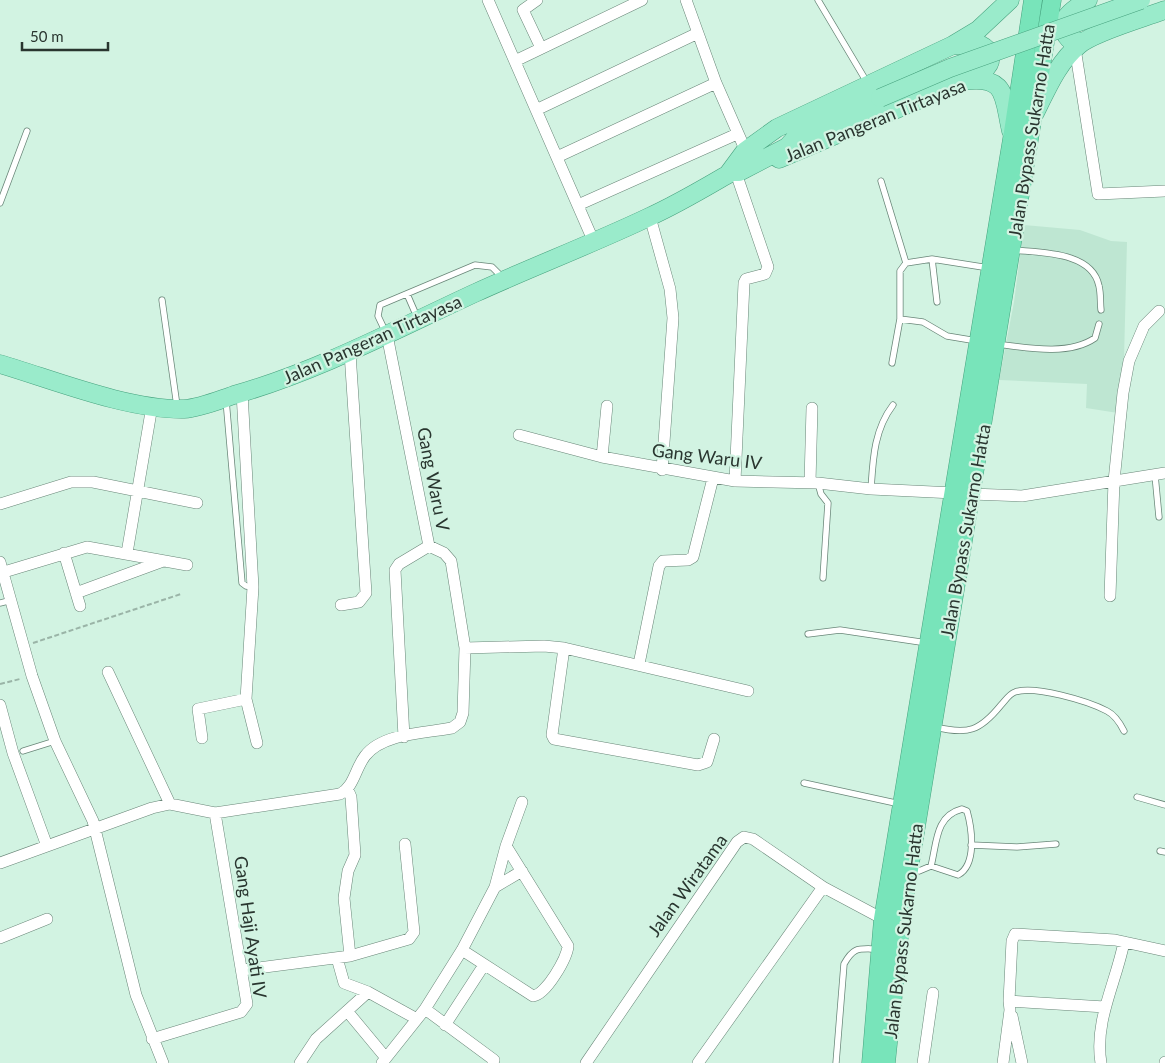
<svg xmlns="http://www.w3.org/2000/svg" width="1165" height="1063" font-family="Lato,sans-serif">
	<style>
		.built { fill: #bee6d2 }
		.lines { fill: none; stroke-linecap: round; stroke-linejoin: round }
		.service-casing { stroke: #698678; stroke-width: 7 }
		.minor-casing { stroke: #698678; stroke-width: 12 }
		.primary-casing { stroke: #46a27e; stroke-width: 19 }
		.trunk-casing { stroke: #46a27e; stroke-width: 19 }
		.path { stroke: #9ab4a7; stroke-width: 2; stroke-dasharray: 5 2.5; stroke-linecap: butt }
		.service { stroke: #fff; stroke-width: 5.5 }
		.minor { stroke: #fff; stroke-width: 11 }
		.primary { stroke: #9aebcb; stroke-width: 18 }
		.trunk { stroke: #78e4ba; stroke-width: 18 }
		.primary-bridge-casing { stroke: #46a27e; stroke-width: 19; stroke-linecap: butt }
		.primary-bridge { stroke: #9aebcb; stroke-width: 18 }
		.labels { text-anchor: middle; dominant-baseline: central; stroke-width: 4.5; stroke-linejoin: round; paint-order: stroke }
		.street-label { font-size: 18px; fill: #29352f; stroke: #d2f3e2 }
	</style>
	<rect width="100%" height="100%" fill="#d2f3e2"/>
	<!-- built -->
	<path class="built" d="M1024,225L1080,230L1111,241L1127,242L1124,359L1118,413L1086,408L1087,384L999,380L1014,302Z"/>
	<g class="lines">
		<!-- service casing -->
		<g class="service-casing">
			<path id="service" d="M818,0L868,84
				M881,181L906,263
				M0,203L27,131
				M1012,250C1040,253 1092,251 1099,286C1101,294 1100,302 1101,310
				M932,259L937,302
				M407,294L417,317
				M162,300L177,406
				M900,319L923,322L947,336L977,341
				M386,333L378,316L380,305L475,265L492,267L503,278
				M997,344C1027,348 1069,356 1095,338L1099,324
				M892,363L900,319V271L906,263L932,259L989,268
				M226,400L242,583L246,586L253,587
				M1155,475L1159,517
				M818,483L821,494L828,503L823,578
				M871,489C873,459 874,430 893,405
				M0,603L12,600
				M808,634L840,630L927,643
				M935,727C968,735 980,731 1001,705C1005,701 1009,694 1015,692C1034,685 1088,701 1107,711C1115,715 1120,723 1124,731
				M23,751L55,741
				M804,783L900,804
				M1137,797L1165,805
				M971,845L1017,847L1056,844
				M1160,851L1165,852
				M911,869L919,871L931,866L958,875C977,865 972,829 967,811L962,809C935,816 937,843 931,866
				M836,1063L844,964C854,946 859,949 878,949"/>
		</g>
		<!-- minor casing -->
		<g class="minor-casing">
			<path id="minor" d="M488,0L593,240
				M537,0L523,10L541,48
				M686,0L716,83L748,156
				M1075,48L1098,194L1165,191
				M515,61L642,0
				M536,110L698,33
				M557,157L716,83
				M578,205L737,134
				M650,217L670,289L673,318L662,470
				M242,393L253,587L246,699L257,743
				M519,435L602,457L735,481L818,483L871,489L954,493
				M602,457L607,406
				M735,481L744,283L746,279L765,274L768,267L737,176
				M810,482L812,408
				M971,494L1022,496L1165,473
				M0,504L71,482H93L197,503
				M64,553L80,606
				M127,553L152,406
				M0,562L32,676L55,741L93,821L136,995L163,1063
				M4,572L87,547L187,565
				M76,593L163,561
				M1110,596L1114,481L1123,393L1129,361L1144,326L1159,311
				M341,605L359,602L366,593L350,353
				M465,648L544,646L564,648L748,691
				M564,648L552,735L554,739L698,765L707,762L714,739
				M639,664L659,566L663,561L688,560L693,557L713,478
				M108,672L170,804
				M0,705L13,753L47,846
				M404,737L395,570L399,564L429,546
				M202,738L198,709L246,699
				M348,790L351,797L355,855L348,871L344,898L350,956
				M0,863L152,808L170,804L215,813L340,794C354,787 355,769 365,756C382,733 426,733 452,728L460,722L463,713L465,648L451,561L444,553L429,546L387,335
				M495,887L522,871
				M0,938L47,919
				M462,950L533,996C546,995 567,958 568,946L506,846
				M337,958L344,983L368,992L417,1019
				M243,970L350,956L409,939L414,932L405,844
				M1009,1001L1012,941L1015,934L1115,940L1165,951
				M425,1009L494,1060L493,1063
				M347,1011L386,1058
				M1012,1016L1022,1063
				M445,1025L484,965
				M152,1039L241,1012L247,1004L215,813
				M300,1063L316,1039L368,992
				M382,1063L425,1009L462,950L495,887L506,846L522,802
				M586,1063L737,842L744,837L753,839L823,887L883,919
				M698,1063L823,887
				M923,1063L933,993
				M1003,1063L1010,1010L1009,1001L1105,1007
				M1101,1063C1094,1021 1116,983 1124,942
				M1165,1063V1062"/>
		</g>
		<!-- primary casing -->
		<g class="primary-casing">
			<path id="primary" d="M1082,42L1069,39C1053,22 1073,9 1088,0
				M954,45C962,46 973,43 981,45C985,47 988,49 989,53C995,68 976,75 966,79
				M1035,113C1047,89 1058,62 1079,45C1094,32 1144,18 1165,10
				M779,159L963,81C1008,75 1003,97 1011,131
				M728,174L745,151L777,128L953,45L978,30L1010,0
				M0,364C54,380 128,410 184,409C200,408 219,400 234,395C318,371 395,330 475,293C532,267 592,244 649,217C678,204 706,187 732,172H739L787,147L796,137L880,98"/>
		</g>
		<!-- trunk casing -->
		<g class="trunk-casing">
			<path id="trunk" d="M871,1063L883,919L1012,139L1033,0
				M886,1063L901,918L1052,0"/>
		</g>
		<!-- path -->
		<path class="path" d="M33,643L181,594
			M0,684L20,679"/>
		<!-- service -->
		<use href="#service" class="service"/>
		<!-- minor -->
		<use href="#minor" class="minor"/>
		<!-- primary -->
		<use href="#primary" class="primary"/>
		<!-- trunk -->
		<use href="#trunk" class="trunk"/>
		<!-- primary-bridge casing -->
		<g class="primary-bridge-casing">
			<path id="primary-bridge" d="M880,98L950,68L1141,0"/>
		</g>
		<!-- primary-bridge -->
		<use href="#primary-bridge" class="primary-bridge"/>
	</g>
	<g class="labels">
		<!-- street labels -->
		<g class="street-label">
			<text transform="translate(875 120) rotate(-22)">Jalan Pangeran Tirtayasa</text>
			<text transform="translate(1031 131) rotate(-81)">Jalan Bypass Sukarno Hatta</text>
			<text transform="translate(372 339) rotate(-24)">Jalan Pangeran Tirtayasa</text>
			<text transform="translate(707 456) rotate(7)">Gang Waru IV</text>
			<text transform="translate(434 479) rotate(79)">Gang Waru V</text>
			<text transform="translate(965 531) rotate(-80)">Jalan Bypass Sukarno Hatta</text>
			<text transform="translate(687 885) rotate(-54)">Jalan Wiratama</text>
			<text transform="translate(251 927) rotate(82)">Gang Haji Ayati IV</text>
			<text transform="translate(903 931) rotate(-83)">Jalan Bypass Sukarno Hatta</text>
		</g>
	</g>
	<!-- scale -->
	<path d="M22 42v8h86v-8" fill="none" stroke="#29352f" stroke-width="2.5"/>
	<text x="30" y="42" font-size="15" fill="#29352f" stroke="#d2f3e2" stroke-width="4" paint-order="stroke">50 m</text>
</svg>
